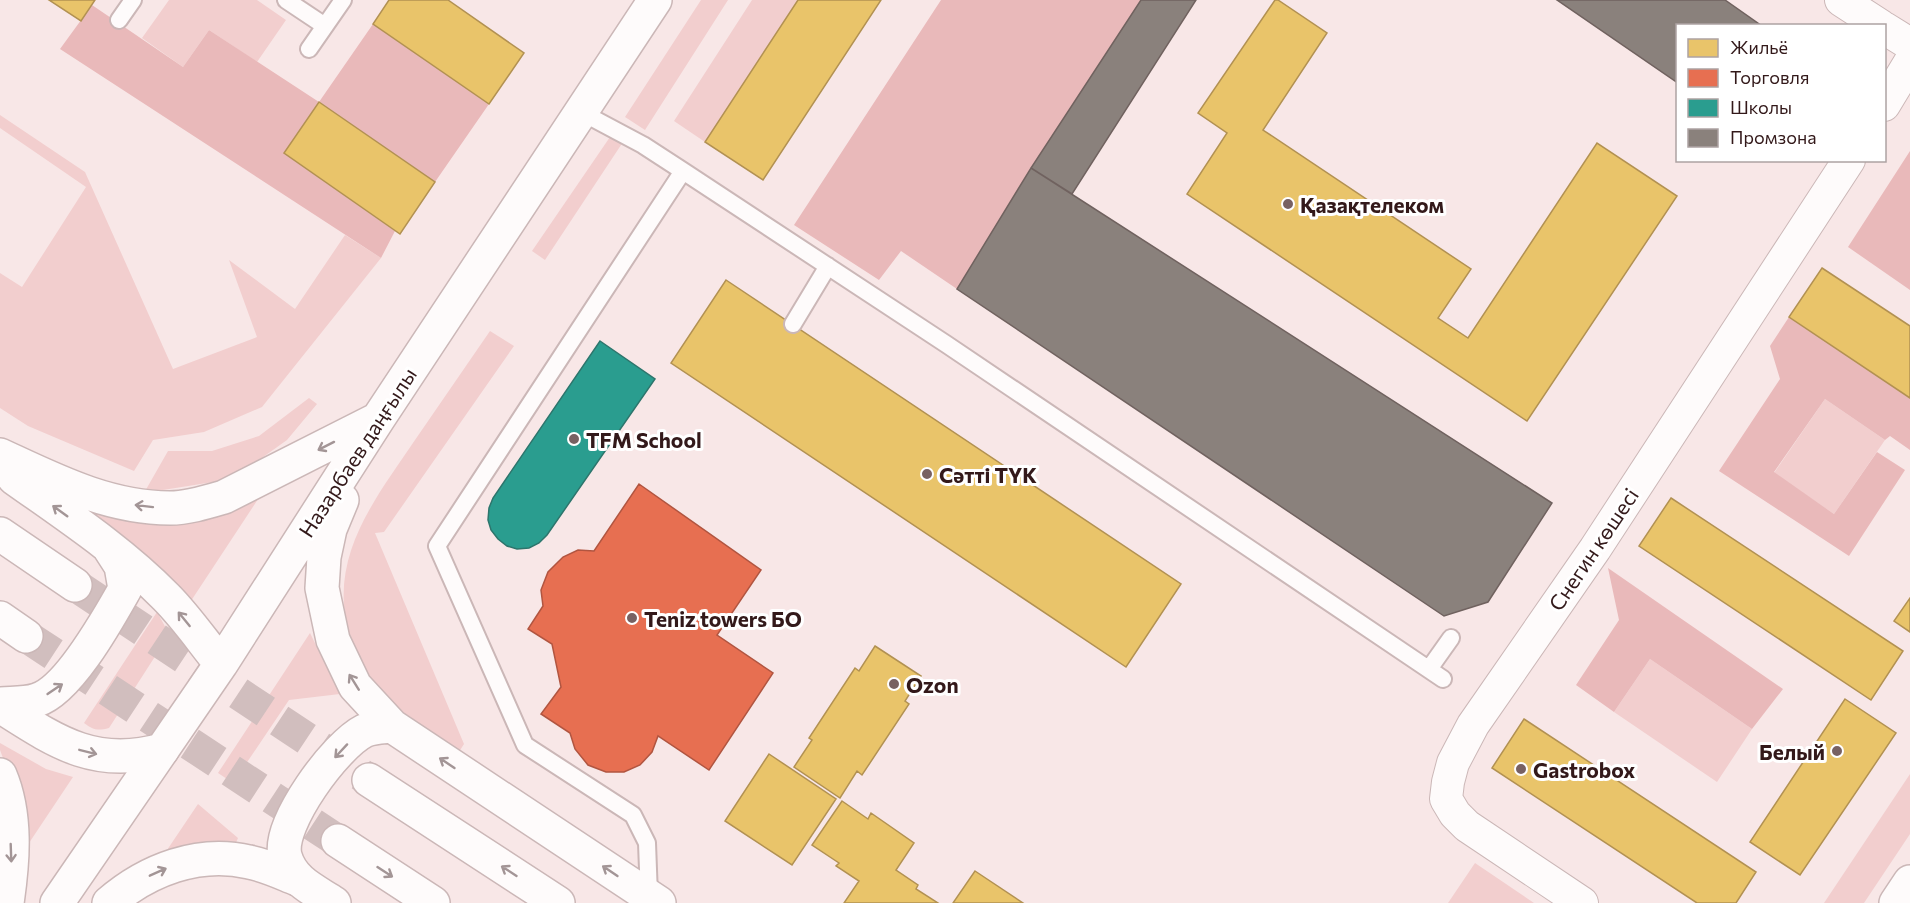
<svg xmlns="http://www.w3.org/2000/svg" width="1910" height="903" font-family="Commissioner,sans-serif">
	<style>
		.green { fill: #f2cece }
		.forest { fill: #e9b9ba }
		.homes { fill: #e9c46a; stroke: #b29152; stroke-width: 1.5 }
		.shops { fill: #e76f51; stroke: #b15540; stroke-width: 1.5 }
		.schools { fill: #2a9d8f; stroke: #2d756c; stroke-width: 1.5 }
		.industry { fill: #8a817c; stroke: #70625f; stroke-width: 1.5 }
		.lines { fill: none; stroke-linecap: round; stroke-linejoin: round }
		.primary-tunnel { stroke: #d1bebe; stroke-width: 33; stroke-dasharray: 33 16; stroke-linecap: butt }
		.service-casing { stroke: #cbb7b7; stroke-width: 20 }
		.minor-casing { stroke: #cbb7b7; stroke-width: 34 }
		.tertiary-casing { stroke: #cbb7b7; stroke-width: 36 }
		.secondary-casing { stroke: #cbb7b7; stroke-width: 36 }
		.primary-casing { stroke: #cbb7b7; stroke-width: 36 }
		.service { stroke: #fefbfb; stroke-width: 16 }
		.minor { stroke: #fefbfb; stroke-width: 32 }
		.tertiary { stroke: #fefbfb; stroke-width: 33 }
		.secondary { stroke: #fefbfb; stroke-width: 33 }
		.primary { stroke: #fefbfb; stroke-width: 33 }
		.oneway { stroke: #a39596 }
		.poi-dot { fill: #786162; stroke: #fff; stroke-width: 2 }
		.labels { text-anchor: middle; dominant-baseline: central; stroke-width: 6; stroke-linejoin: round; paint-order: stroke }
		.poi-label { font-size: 21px; font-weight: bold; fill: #33191a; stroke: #fff; text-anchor: start }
		.street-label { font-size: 21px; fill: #33191a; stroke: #fff }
	</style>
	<rect width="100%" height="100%" fill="#f8e7e7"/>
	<!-- green -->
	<path class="green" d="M169,0H257L286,20L257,62L209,30L183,67L142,38Z
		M701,0H728L645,130L625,117Z
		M752,0H798L705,142L674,121Z
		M0,115L85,172L173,369L257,337L229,260L295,309L345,235L381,258L262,407L204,432L153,440L134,471L28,426L0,408V273L22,287L86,187L0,128Z
		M610,137L623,142L545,260L532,251Z
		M490,331L514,346L384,532L375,533L464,744L457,755C428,733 396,712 373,684C363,672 356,654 351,639C325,561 373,502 415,440C440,404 465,367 490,331Z
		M309,398L317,404L287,440L232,479L144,493L168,451H212L259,436Z
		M1825,399L1885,440L1834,514L1774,473Z
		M268,484L187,607L48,486L149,518Z
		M157,612L167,630L165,641L109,728C98,731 93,730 84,723Z
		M310,633L340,694L289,700L233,783L218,773Z
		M1650,659L1752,729L1717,782L1614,712Z
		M0,743L46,769L73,777L21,855L13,785L0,750Z
		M1910,774V834L1864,903H1824Z
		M198,804L238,838L235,845L165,853Z
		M1475,863L1534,903H1448Z"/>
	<!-- forest -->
	<path class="forest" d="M941,0H1141L1031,168L957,289L901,251L879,280L794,225Z
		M92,5L183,67L209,30L319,102L373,24L489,104L435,182L319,102L284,153L395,231L381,258L60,49Z
		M1910,151V290L1848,247Z
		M1789,317L1910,398V450L1890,436L1885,440L1825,399L1774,472L1834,514L1877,452L1905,470L1849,556L1719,471L1780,379L1770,346Z
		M1608,568L1783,689L1752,729L1650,659L1614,712L1576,685L1619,620Z"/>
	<!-- homes -->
	<path class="homes" d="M49,0H95L81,21Z
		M389,0H448L524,53L489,104L373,24Z
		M798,0H881L763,180L705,142Z
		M1275,0H1278L1327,33L1263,130L1471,269L1438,318L1468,338L1597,143L1677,196L1527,421L1187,194L1227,133L1198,113Z
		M319,102L435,182L400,234L284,153Z
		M1822,268L1910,326V398L1789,317Z
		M726,280L1181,584L1126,667L671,363Z
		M1671,498L1903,651L1871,700L1639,546Z
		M1910,598V632L1894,621Z
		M875,646L921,676L905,701L909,704L862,775L857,771L840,798L794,767L812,740L809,738L855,668L859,671Z
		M1845,699L1896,733L1800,875L1750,842Z
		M1524,719L1756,872L1736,903H1697L1492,768Z
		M769,754L836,799L792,865L725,821Z
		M842,801L868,819L871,813L914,843L896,870L918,885L916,889L938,903H844L859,881L836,866L839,863L812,845Z
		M975,871L1023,903H953Z"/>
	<!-- shops -->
	<path class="shops" d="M639,484L761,570L717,635L773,673L709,770L658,736L652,752L640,765L624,772H606L588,765L575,749L570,733L541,714L561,687L552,644L528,629L543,606L541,590L548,572L563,557L578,550L594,551Z"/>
	<!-- schools -->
	<path class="schools" d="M600,341L655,379L547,535L539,543L529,548L517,549L507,546L498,539L491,530L488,520L489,508L493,498Z"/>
	<!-- industry -->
	<path class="industry" d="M1141,0H1196L1072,194L1031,168Z
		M1557,0H1725L1762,26H1678V83Z
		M1031,168L1552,503L1488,602L1444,616L957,289Z"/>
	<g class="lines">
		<!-- primary-tunnel -->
		<path class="primary-tunnel" d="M75,585L369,780
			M26,636L338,841"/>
		<!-- service casing -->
		<g class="service-casing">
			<path id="service" d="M286,0L325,26
				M119,20L133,0
				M309,49L343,0
				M581,112L643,145L683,171L946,344L1443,679
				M793,324L828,266
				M1429,669L1451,638
				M649,896L647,843L633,815L525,745L437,546L683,171"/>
		</g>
		<!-- minor casing -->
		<g class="minor-casing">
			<path id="minor" d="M1841,0L1881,26
				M1884,28L1910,44
				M1884,105L1910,62
				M1582,903L1467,826L1455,814L1446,799L1448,782L1453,763L1473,725L1595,549L1849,160"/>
		</g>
		<!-- tertiary casing -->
		<g class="tertiary-casing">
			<path id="tertiary" d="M0,775C17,815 13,862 7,903
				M57,903L162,750
				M109,903C147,870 199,850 249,862C266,865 282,873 297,879
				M1896,903L1910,882"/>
		</g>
		<!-- secondary casing -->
		<g class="secondary-casing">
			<path id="secondary" d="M0,455C54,480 108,508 170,508C188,508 207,502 224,497L376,420
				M14,478C66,515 121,551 166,597C186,617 203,642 221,664
				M342,500L330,529L324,557L322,588L333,640L355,686L392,726L659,903
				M0,704C11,703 26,704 37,700C69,690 108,619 125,589L121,566L110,549
				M0,706C55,741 94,769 162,750L221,664L378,419L655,0
				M334,903C314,890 292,881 285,856C277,824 336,745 364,731C372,727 383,727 392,726"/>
		</g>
		<!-- primary casing -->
		<g class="primary-casing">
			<path id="primary" d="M0,534L75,585
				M0,618L26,636
				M369,780L558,903
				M338,841L433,903"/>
		</g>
		<!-- service -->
		<use href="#service" class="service"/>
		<!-- minor -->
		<use href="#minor" class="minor"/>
		<!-- tertiary -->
		<use href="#tertiary" class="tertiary"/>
		<!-- secondary -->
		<use href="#secondary" class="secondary"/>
		<!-- primary -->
		<use href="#primary" class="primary"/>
	</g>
	<!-- one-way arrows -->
	<defs><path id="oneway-shaft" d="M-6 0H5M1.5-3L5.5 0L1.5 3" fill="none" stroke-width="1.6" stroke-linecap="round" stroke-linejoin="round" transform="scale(1.5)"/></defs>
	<g class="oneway">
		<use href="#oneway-shaft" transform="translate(326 446) rotate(153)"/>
		<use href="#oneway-shaft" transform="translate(144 506) rotate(-173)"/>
		<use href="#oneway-shaft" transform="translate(60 511) rotate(-144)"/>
		<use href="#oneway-shaft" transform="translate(184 619) rotate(-129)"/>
		<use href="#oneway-shaft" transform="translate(354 682) rotate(-122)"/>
		<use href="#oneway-shaft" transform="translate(55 689) rotate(-34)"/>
		<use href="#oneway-shaft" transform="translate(341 751) rotate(133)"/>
		<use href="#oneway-shaft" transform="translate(88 752) rotate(14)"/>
		<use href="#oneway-shaft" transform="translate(447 763) rotate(-146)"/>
		<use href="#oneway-shaft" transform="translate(11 853) rotate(88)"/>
		<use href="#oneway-shaft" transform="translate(509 871) rotate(-147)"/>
		<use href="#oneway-shaft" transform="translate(610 871) rotate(-146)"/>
		<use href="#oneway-shaft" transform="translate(158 872) rotate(-24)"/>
		<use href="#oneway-shaft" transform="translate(385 872) rotate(33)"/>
	</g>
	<!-- markers -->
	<g class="poi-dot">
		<circle cx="1288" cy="204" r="6"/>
		<circle cx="574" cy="439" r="6"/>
		<circle cx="927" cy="474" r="6"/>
		<circle cx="632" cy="618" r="6"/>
		<circle cx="894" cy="684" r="6"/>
		<circle cx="1837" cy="751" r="6"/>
		<circle cx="1521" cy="769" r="6"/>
	</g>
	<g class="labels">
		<!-- poi labels -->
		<g class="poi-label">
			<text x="1300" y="204">Қазақтелеком</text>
			<text x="586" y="439">TFM School</text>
			<text x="939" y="474">Сәтті ТҮК</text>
			<text x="644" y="618">Teniz towers БО</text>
			<text x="906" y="684">Ozon</text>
			<text x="1825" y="751" text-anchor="end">Белый</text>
			<text x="1533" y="769">Gastrobox</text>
		</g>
		<!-- street labels -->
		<g class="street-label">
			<text transform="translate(357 452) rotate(-57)">Назарбаев даңғылы</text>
			<text transform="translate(1593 549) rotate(-56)">Снегин көшесі</text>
		</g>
	</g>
	<!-- legend -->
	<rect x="1676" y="24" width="210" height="138" fill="#ffffff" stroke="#ada3a3" stroke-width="1.5"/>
	<rect x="1688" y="39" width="30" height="18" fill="#e9c46a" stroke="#ada3a3" stroke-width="1.5"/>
	<text x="1730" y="54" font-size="18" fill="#33191a">Жильё</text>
	<rect x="1688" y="69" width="30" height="18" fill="#e76f51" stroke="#ada3a3" stroke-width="1.5"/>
	<text x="1730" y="84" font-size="18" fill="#33191a">Торговля</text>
	<rect x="1688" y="99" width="30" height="18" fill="#2a9d8f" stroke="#ada3a3" stroke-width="1.5"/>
	<text x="1730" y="114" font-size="18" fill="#33191a">Школы</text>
	<rect x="1688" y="129" width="30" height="18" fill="#8a817c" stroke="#ada3a3" stroke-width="1.5"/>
	<text x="1730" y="144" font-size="18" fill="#33191a">Промзона</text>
</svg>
